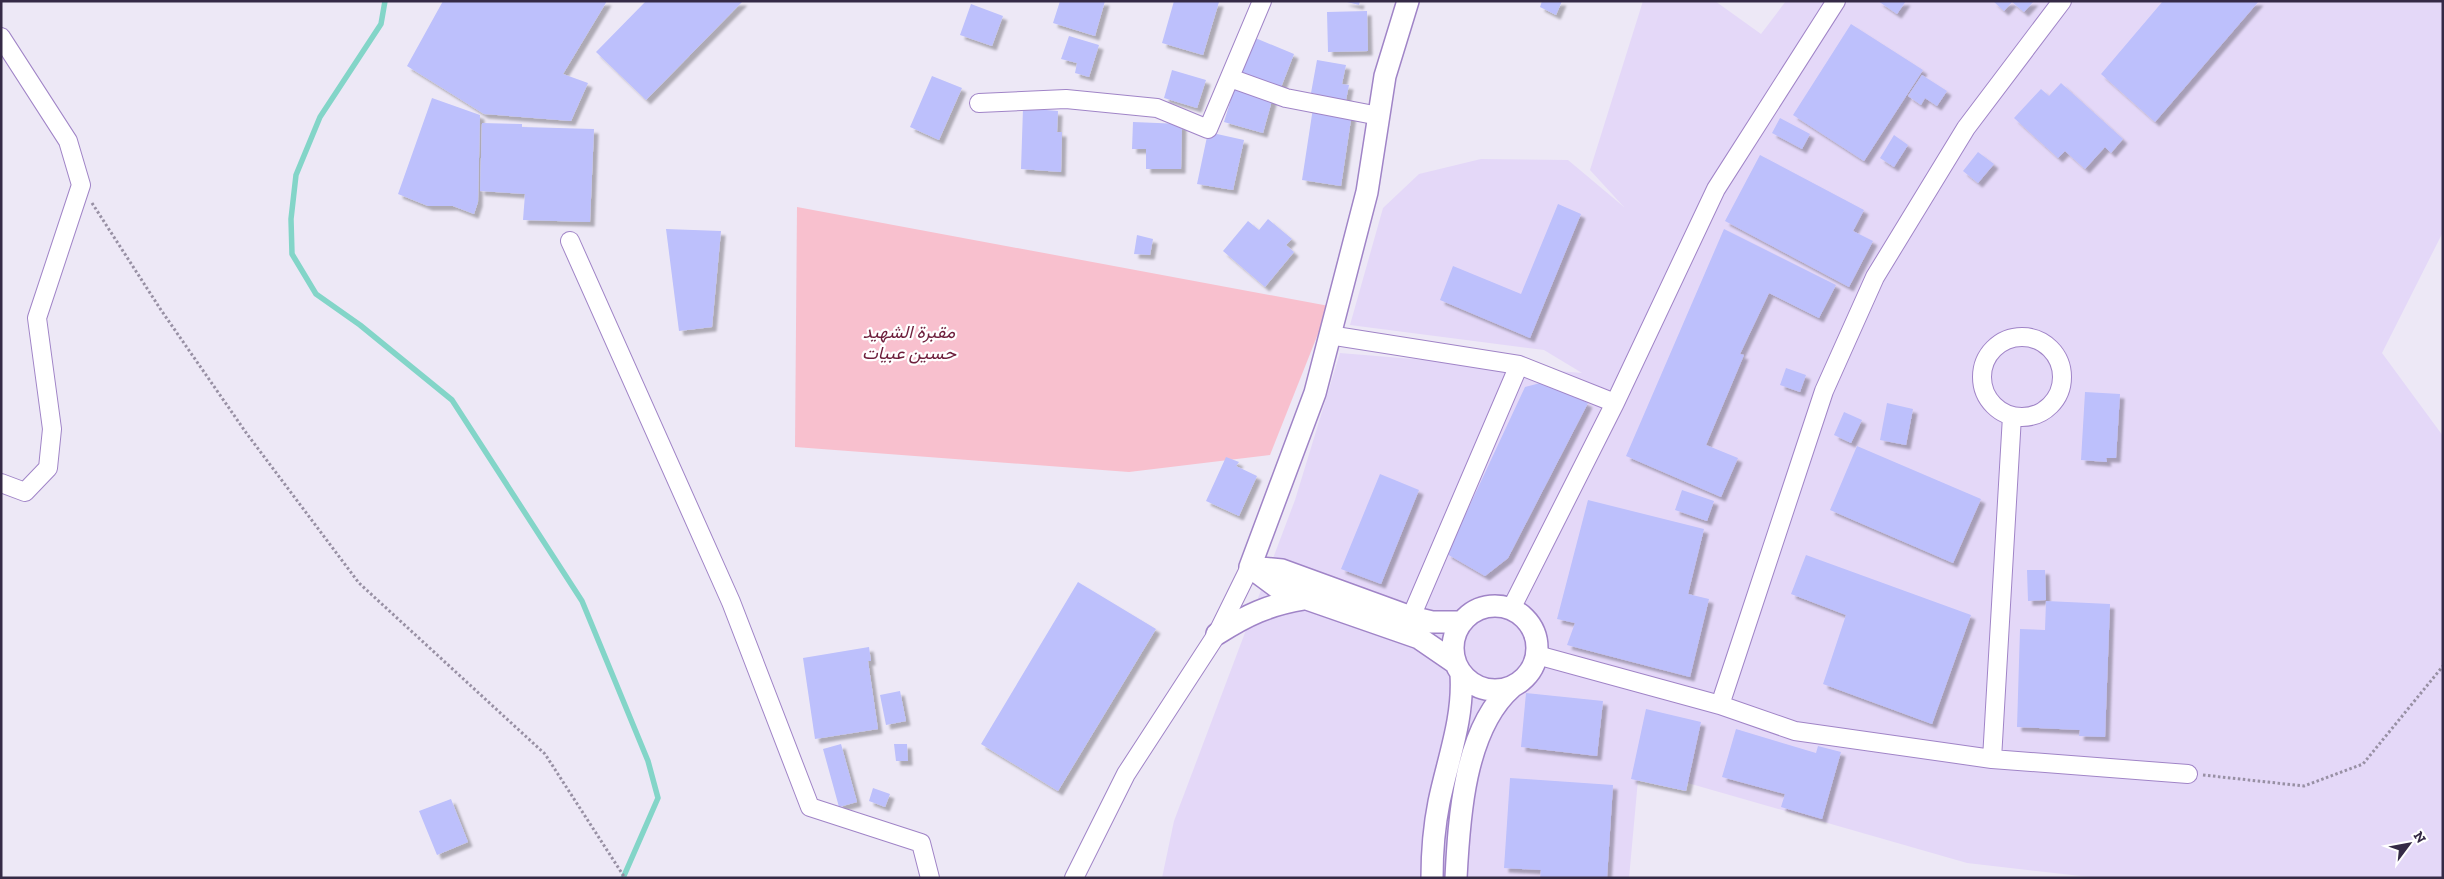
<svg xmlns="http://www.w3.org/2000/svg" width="2444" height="879" font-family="'Zilla Slab',Vazirmatn,serif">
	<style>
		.built { fill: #e4d8f8 }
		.green { fill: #f8c0ce }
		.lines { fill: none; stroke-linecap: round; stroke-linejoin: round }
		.stream { stroke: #83d5c8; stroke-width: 5.5 }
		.building { fill: #bdc0fc; filter: url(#shadow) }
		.minor-casing { stroke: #a084c7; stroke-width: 20 }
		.tertiary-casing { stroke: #a084c7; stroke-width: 24 }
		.path { stroke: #9890a4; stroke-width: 3; stroke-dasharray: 2.5 2.5; stroke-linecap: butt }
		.minor { stroke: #fff; stroke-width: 18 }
		.tertiary { stroke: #fff; stroke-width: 21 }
		.labels { text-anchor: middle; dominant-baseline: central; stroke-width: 4.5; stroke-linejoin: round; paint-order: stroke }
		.park-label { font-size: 18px; font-style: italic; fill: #6e1f3c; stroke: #fff }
	</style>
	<defs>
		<filter id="shadow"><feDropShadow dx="4.5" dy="4.5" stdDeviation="1" flood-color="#0004"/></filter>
	</defs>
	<rect width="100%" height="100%" fill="#ede8f6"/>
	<!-- built -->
	<path class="built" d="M1643,1H1715L1761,34L1786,1H2443V232L2382,353L2443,436V878H2098L1967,863L1639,769L1629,878H1162L1174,821L1295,500L1340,353L1582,373L1544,350L1350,325L1383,208L1419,174L1481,159L1568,160L1624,207L1590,170Z"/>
	<!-- green -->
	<path class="green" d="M797,207L1329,306L1270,455L1129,472L795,447Z"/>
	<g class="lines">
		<!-- stream -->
		<path class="stream" d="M385,1L381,24L320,117L296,175L291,219L292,254L316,294L360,325L452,400L582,601L648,761L658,798L623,878"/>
	</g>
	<!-- building -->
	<path class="building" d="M443,1H607L563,74L588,83L571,121L484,114L407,66Z
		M646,1H743L646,100L596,52Z
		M1060,1H1105L1095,36L1053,23Z
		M1174,1L1219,2L1203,55L1162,43Z
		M1343,1H1360L1359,5Z
		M1542,1H1562L1556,15L1540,7Z
		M1878,1H1906L1897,14Z
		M1993,1H2034L2024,12L2012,2L2004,11Z
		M2163,1H2259L2155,122L2101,74Z
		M971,4L1003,16L992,46L960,35Z
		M1367,11L1368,51L1328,52L1327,12Z
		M1851,24L1923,70L1864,161L1793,115Z
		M1069,36L1099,45L1089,77L1075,73L1077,63L1061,59Z
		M1253,37L1294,54L1280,90L1240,75Z
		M1317,60L1346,65L1342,84L1349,85L1346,100L1311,93Z
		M1172,70L1206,80L1197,108L1164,98Z
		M1922,75L1947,91L1937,106L1925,98L1921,105L1908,96Z
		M932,76L962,88L939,140L910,127Z
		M2061,83L2123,139L2111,153L2105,147L2085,169L2065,151L2058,158L2014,118L2041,89L2049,96Z
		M1235,86L1273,97L1263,133L1224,122Z
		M432,98L480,115L478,202L474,214L453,206H428L398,194Z
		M1023,108L1058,111L1057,132H1062L1061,172L1021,169Z
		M1313,108L1352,113L1341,186L1302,180Z
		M1780,118L1810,134L1802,149L1772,133Z
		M1133,122L1182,124L1181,169H1146V149H1132Z
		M482,123L522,124V127L594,129L590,222L523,220L525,194L480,191Z
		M1208,132L1244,140L1233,190L1197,184Z
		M1894,135L1908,145L1894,167L1880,158Z
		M1978,152L1994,164L1978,183L1963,171Z
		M1760,155L1864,210L1853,231L1873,241L1849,287L1725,221Z
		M1558,204L1581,214L1530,338L1440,300L1453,266L1521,294Z
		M1268,219L1292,239L1286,245L1294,252L1265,287L1223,251L1248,221L1259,230Z
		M666,229L721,231L712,327L679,331Z
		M1724,229L1836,285L1819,318L1769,293L1740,354L1744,355L1706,445L1738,458L1721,497L1626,456Z
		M1137,235L1153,239L1150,255L1134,254Z
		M1786,368L1806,375L1800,392L1780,385Z
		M1544,382L1588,403L1508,558L1485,576L1447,554L1525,387Z
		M2085,392L2120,394L2116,458H2106L2107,462L2081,460Z
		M1887,403L1913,409L1906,445L1880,440Z
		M1844,412L1862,420L1851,443L1834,435Z
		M1857,446L1981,499L1953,563L1830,510Z
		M1226,457L1239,462L1236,466L1257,476L1239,516L1206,501Z
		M1380,474L1419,490L1381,584L1341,569Z
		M1682,490L1714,501L1707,521L1675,510Z
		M1588,500L1704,529L1688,594L1709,599L1690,677L1567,645L1575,623L1557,619Z
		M1806,555L1971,615L1932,724L1823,684L1846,615L1791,594Z
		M2027,570H2045L2046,600L2028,601Z
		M1078,582L1156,629L1058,791L981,744Z
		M2046,601L2110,604L2105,737L2079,736L2080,730L2017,727L2020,629L2045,630Z
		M869,647L871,661H868L878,729L815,739L803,658Z
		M900,691L906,721L886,725L880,695Z
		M1526,693L1603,701L1597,756L1521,747Z
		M1646,709L1701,722L1686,791L1631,779Z
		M1736,729L1816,753L1818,746L1841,752L1822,819L1781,807L1785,794L1722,777Z
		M841,744L857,802L839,807L823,749Z
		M894,744H907L908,761H896Z
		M1510,778L1613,785L1607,878H1540L1541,870L1504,868Z
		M873,788L890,794L885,807L869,801Z
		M451,799L468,842L437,855L419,811Z"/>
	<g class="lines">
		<!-- minor casing -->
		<g class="minor-casing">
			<path id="minor" d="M1,37L68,141L81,185L37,318L52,429L48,468L25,492L1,483
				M1230,78L1286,98L1379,116
				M979,103L1066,99L1157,108L1208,129L1262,1
				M570,241L731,602L810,807L921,843L930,878
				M1329,335L1519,365L1615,403
				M1982 377a40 40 0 1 1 80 0a40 40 0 1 1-80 0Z
				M1511,609L1615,403L1716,189L1836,1
				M1411,617L1519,365
				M1537,655L1720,705L1795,731L1992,759L2188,774
				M1720,705L1824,391L1875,277L1966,128L2062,1
				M1992,759L2012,416
				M1074,878L1126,774L1217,634L1250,567"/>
		</g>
		<!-- tertiary casing -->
		<g class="tertiary-casing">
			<path id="tertiary" d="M1250,567L1315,393L1367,192L1385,76L1408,1
				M1250,567L1281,590L1419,638L1454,662
				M1250,567L1282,570L1411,617L1432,622H1461
				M1453 648a42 42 0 1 1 84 0a42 42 0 1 1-84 0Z
				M1217,634C1247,615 1268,605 1304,599
				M1432,878C1432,852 1434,827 1439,802C1448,759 1464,718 1461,674
				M1456,878C1459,819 1464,729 1512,687"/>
		</g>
		<!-- path -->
		<path class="path" d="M92,203L161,310L247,434L359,583L545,754L625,878
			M2203,775L2304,786L2363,764L2443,666"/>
		<!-- minor -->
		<use href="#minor" class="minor"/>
		<!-- tertiary -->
		<use href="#tertiary" class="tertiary"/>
	</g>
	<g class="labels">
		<!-- park labels -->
		<g class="park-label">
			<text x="909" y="332">مقبرة الشهيد<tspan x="909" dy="21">حسين عبيات</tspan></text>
		</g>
	</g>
	<!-- border -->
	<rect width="2444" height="879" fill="none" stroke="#352a46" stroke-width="5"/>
	<!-- north arrow -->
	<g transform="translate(2409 844) rotate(58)" stroke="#ffffff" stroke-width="4" paint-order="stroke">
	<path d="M0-4L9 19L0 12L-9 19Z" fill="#352a46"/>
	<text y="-8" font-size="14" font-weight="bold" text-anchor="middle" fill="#352a46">N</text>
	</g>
</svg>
